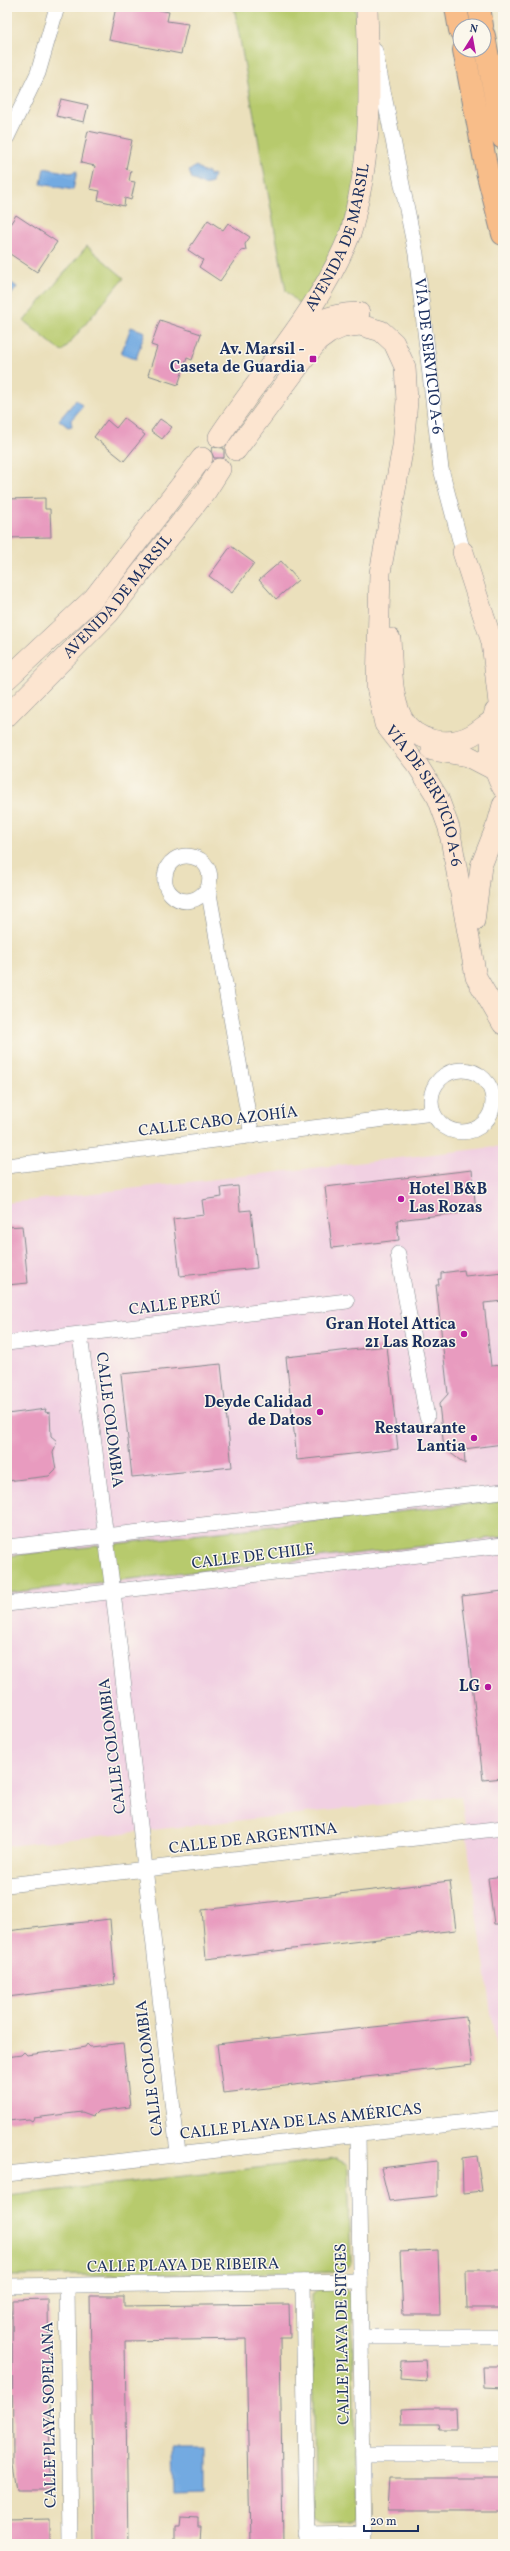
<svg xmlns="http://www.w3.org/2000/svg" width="510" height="2551" font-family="Vollkorn,serif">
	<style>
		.built { fill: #f1d0e2 }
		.green { fill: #b7ca6d; stroke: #697c66 }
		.water { fill: #73aae1; stroke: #476ca0 }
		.building { fill: #e89bbf }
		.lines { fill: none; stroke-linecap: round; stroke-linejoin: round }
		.street-casing { stroke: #83888d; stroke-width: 16 }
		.secondary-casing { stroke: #83888d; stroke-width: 22 }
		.highway-casing { stroke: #83888d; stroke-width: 24 }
		.street { stroke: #fff; stroke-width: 15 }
		.secondary { stroke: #fce5d0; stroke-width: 21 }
		.highway { stroke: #f8bd89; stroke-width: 22 }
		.poi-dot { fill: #b5179e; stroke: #fbf7ec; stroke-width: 1.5 }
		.labels { text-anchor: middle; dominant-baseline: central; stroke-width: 3; stroke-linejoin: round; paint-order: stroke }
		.street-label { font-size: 16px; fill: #1b2f5e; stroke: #fbf7ec }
		.poi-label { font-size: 16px; font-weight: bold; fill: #1b2f5e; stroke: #fbf7ec; text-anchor: end }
	</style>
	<rect width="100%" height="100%" fill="#fbf7ec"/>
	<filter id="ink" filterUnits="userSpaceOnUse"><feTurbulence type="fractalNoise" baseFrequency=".025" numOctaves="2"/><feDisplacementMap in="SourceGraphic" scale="8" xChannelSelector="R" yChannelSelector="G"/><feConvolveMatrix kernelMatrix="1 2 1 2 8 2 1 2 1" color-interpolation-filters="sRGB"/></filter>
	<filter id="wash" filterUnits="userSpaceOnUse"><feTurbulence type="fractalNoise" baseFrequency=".012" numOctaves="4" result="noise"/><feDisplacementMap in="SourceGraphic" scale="16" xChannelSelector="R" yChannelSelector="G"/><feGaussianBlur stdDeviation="0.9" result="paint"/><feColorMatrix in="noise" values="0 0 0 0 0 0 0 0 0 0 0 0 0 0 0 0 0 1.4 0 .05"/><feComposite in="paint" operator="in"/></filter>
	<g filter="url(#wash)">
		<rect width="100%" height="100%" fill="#ebe0bc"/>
		<!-- built -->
		<path class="built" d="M503,1146V2063L498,2064L461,1796L7,1846V1203Z"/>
		<!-- green -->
		<path class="green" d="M234,7H355C364,55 367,147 355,194C344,235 323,271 301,306L286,291Z
			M87,246L124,278L62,352L24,321Z
			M503,1500V1537L7,1593V1556Z
			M336,2159L347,2164L348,2171L351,2263L342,2272L7,2276V2196Z
			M319,2288H345L352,2296L356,2520L350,2525L321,2526L314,2521L312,2294Z
			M350,2541L353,2544H319L320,2542Z"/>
		<!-- water -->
		<path class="water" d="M196,166L203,172H208L210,177L211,174L214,175L212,183L204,185L192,179L189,171Z
			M44,168L70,173L77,171L73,190L41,184Z
			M7,280L17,287L9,298L7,297Z
			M131,327L145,332L136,359L121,354Z
			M76,400L83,406L71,420L72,426L68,427L59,420Z
			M173,2449H205V2494L174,2495Z"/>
		<g id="blocks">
			<!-- building -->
			<path class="building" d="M116,7H144L169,12L167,21L188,24L181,54L109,40Z
				M61,99L88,105L84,122L56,116Z
				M88,131L132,140L126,169L131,171L129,181L135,182L131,200L125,198L124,206L98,200L100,191L90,189L95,166L81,163Z
				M16,215L57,242L37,272L7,252V229Z
				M208,220L223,230L228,223L250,237L245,244L246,250L241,251L220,281L199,267L203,260L188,250Z
				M160,320L201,334L192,360L187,358L178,385L148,375L157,347L151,345Z
				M124,418L145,435L124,461L94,437L107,420L116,428Z
				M160,419L172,427L162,439L151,431Z
				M213,447L224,448V458H214L211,451Z
				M45,498V509H50L51,537L7,538V499Z
				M231,546L254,563L232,593L209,576Z
				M281,561L298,580L276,599L259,580Z
				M472,1170L476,1211L397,1220L399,1240L332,1248L325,1187Z
				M238,1186L240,1211L251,1210L257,1268L180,1276L173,1219L204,1215L202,1200L222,1197L221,1188Z
				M22,1226L28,1283L7,1285V1227Z
				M464,1270L465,1276L503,1272V1301L484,1303L491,1366L503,1365V1444L464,1449L465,1464L444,1448L439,1404L448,1394L436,1285H439L438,1279H441V1273Z
				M387,1346L398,1449L297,1460L286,1357Z
				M221,1364L232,1467L132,1477L121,1374Z
				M46,1409L45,1412L50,1413L51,1436L57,1441L53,1453L56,1469L49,1476L7,1481V1414Z
				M503,1591V1778L483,1780L462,1596Z
				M503,1876V1924H494L488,1878Z
				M450,1881L456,1930L206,1959L202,1910Z
				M110,1919L115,1984L7,1997V1931Z
				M466,2017L472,2065L223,2093L217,2044Z
				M123,2043L130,2107L98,2111L93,2116L82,2112L34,2118L32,2121L29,2119L7,2121V2057L21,2055L24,2052L27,2055L74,2049L85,2047L87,2044L90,2047Z
				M477,2156L482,2191L463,2193L462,2158Z
				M437,2161V2196L389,2201L381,2168Z
				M438,2250L440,2315H403L400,2252Z
				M466,2270H503V2308H467Z
				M90,2296H124V2306L289,2304L290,2338H280L283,2544H250L246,2339L125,2341L128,2544H94Z
				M48,2299L50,2486L48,2490H17L13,2464L12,2300Z
				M425,2360L427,2381L400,2379L401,2361Z
				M483,2366H503V2388L484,2387Z
				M429,2408H456L457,2429H439L438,2424H402L401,2409Z
				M389,2478H503V2511H387Z
				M180,2516L198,2517V2526H201L200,2541L175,2540V2525H179Z
				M50,2519V2544H7V2520Z"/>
		</g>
	</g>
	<g filter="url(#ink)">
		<use href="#blocks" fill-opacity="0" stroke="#83888d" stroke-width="1"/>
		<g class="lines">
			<!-- street casing -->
			<g class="street-casing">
				<g id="street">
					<path id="s1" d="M375,51L416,254L441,469L463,552"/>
					<path d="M7,137L38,73L57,7"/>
					<path d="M208,888C199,901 183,906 171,894C167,890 164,883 165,877C167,844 220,852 208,888L252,1136"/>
					<circle cx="462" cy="1101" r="31"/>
					<path d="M7,1166L433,1113"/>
					<path d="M398,1254L427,1417"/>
					<path d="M80,1335L113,1592L178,2153"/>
					<path d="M7,1343L347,1301"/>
					<path d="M7,1547L503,1491"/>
					<path d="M7,1604L503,1545"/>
					<path d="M7,1885L503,1828"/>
					<path d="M358,2134L364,2544"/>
					<path d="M7,2174L503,2118"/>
					<path d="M303,2282L307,2544"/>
					<path d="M67,2285L70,2544"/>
					<path d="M7,2286L360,2281"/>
					<path d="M361,2337H503"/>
					<path d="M363,2454H503"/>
					<path d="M306,2534L364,2533"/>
				</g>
			</g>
			<!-- secondary casing -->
			<g class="secondary-casing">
				<g id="secondary">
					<path d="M280,354C307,329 320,313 359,313"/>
					<path id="s2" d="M219,437C263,370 320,310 350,234C354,224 355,212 358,201C373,136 369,75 367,9"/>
					<path id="s3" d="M236,450L307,355L318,341L329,333L343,327L360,325L381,331L394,343L405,367L407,401L403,446L380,573L377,687L385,724L418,766L438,798L449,828L476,977L503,1024"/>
					<path d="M463,552L492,642L499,703"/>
					<path d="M390,639C392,663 390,695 402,718C415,742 449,748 472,735C479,731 486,725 492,721"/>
					<path d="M7,679L94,598L202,458"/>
					<path d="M495,712C488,736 490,766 503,788"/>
					<path id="s4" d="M7,716L109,613L206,491L220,469"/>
					<path d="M432,750L468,756L495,770"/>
					<path d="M474,921L481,866L498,823L503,805"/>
				</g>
			</g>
			<!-- highway casing -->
			<g class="highway-casing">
				<path id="highway" d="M456,7L460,30
					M479,7L482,26
					M484,36L503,138
					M464,50L487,171L503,234"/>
			</g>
			<!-- street -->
			<use href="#street" class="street"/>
			<!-- secondary -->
			<use href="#secondary" class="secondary"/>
			<!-- highway -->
			<use href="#highway" class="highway"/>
		</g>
	</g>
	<!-- markers -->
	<g class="poi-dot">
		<rect x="309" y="355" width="8" height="8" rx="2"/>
		<circle cx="401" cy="1199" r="4"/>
		<circle cx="464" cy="1334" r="4"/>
		<circle cx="320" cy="1412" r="4"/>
		<circle cx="474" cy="1438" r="4"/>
		<circle cx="488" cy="1687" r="4"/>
	</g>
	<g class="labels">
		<!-- street labels -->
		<g class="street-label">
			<text stroke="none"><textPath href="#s2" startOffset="235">AVENIDA DE MARSIL</textPath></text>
			<text stroke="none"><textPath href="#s1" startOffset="310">VÍA DE SERVICIO A-6</textPath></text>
			<text stroke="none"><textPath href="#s4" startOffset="163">AVENIDA DE MARSIL</textPath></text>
			<text stroke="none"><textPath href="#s3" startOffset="692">VÍA DE SERVICIO A-6</textPath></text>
			<text transform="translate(218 1122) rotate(-7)">CALLE CABO AZOHÍA</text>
			<text transform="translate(175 1305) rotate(-7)">CALLE PERÚ</text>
			<text transform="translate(109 1420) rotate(83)">CALLE COLOMBIA</text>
			<text transform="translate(253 1557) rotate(-7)">CALLE DE CHILE</text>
			<text transform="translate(113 1746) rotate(-97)">CALLE COLOMBIA</text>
			<text transform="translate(253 1839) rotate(-7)">CALLE DE ARGENTINA</text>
			<text transform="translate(150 2068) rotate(-97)">CALLE COLOMBIA</text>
			<text transform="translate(301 2122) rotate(-6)">CALLE PLAYA DE LAS AMÉRICAS</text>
			<text transform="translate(183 2266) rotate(-1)">CALLE PLAYA DE RIBEIRA</text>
			<text transform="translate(343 2334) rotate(-91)">CALLE PLAYA DE SITGES</text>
			<text transform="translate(50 2415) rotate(-91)">CALLE PLAYA SOPELANA</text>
		</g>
		<!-- poi labels -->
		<g class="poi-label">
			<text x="305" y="350">Av. Marsil -<tspan x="305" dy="18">Caseta de Guardia</tspan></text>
			<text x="409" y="1190" text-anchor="start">Hotel B&amp;B<tspan x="409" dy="18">Las Rozas</tspan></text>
			<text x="456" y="1325">Gran Hotel Attica<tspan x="456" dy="18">21 Las Rozas</tspan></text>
			<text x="312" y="1403">Deyde Calidad<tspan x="312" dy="18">de Datos</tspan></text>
			<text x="466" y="1429">Restaurante<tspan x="466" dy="18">Lantia</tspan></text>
			<text x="480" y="1687">LG</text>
		</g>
	</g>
	<!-- margin -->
	<rect width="510" height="2551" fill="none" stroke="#fbf7ec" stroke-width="24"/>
	<!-- north arrow -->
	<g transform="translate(472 38) rotate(11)"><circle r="19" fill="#fbf7ec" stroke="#a1a7b3"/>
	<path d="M0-3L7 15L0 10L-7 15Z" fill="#b5179e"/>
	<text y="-6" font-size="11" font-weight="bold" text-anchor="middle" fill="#1b2f5e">N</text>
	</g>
	<!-- scale -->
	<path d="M364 2525v6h54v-6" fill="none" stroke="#1b2f5e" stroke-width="2"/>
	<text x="370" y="2525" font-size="12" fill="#1b2f5e" stroke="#fbf7ec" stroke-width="3" paint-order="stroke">20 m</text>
</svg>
